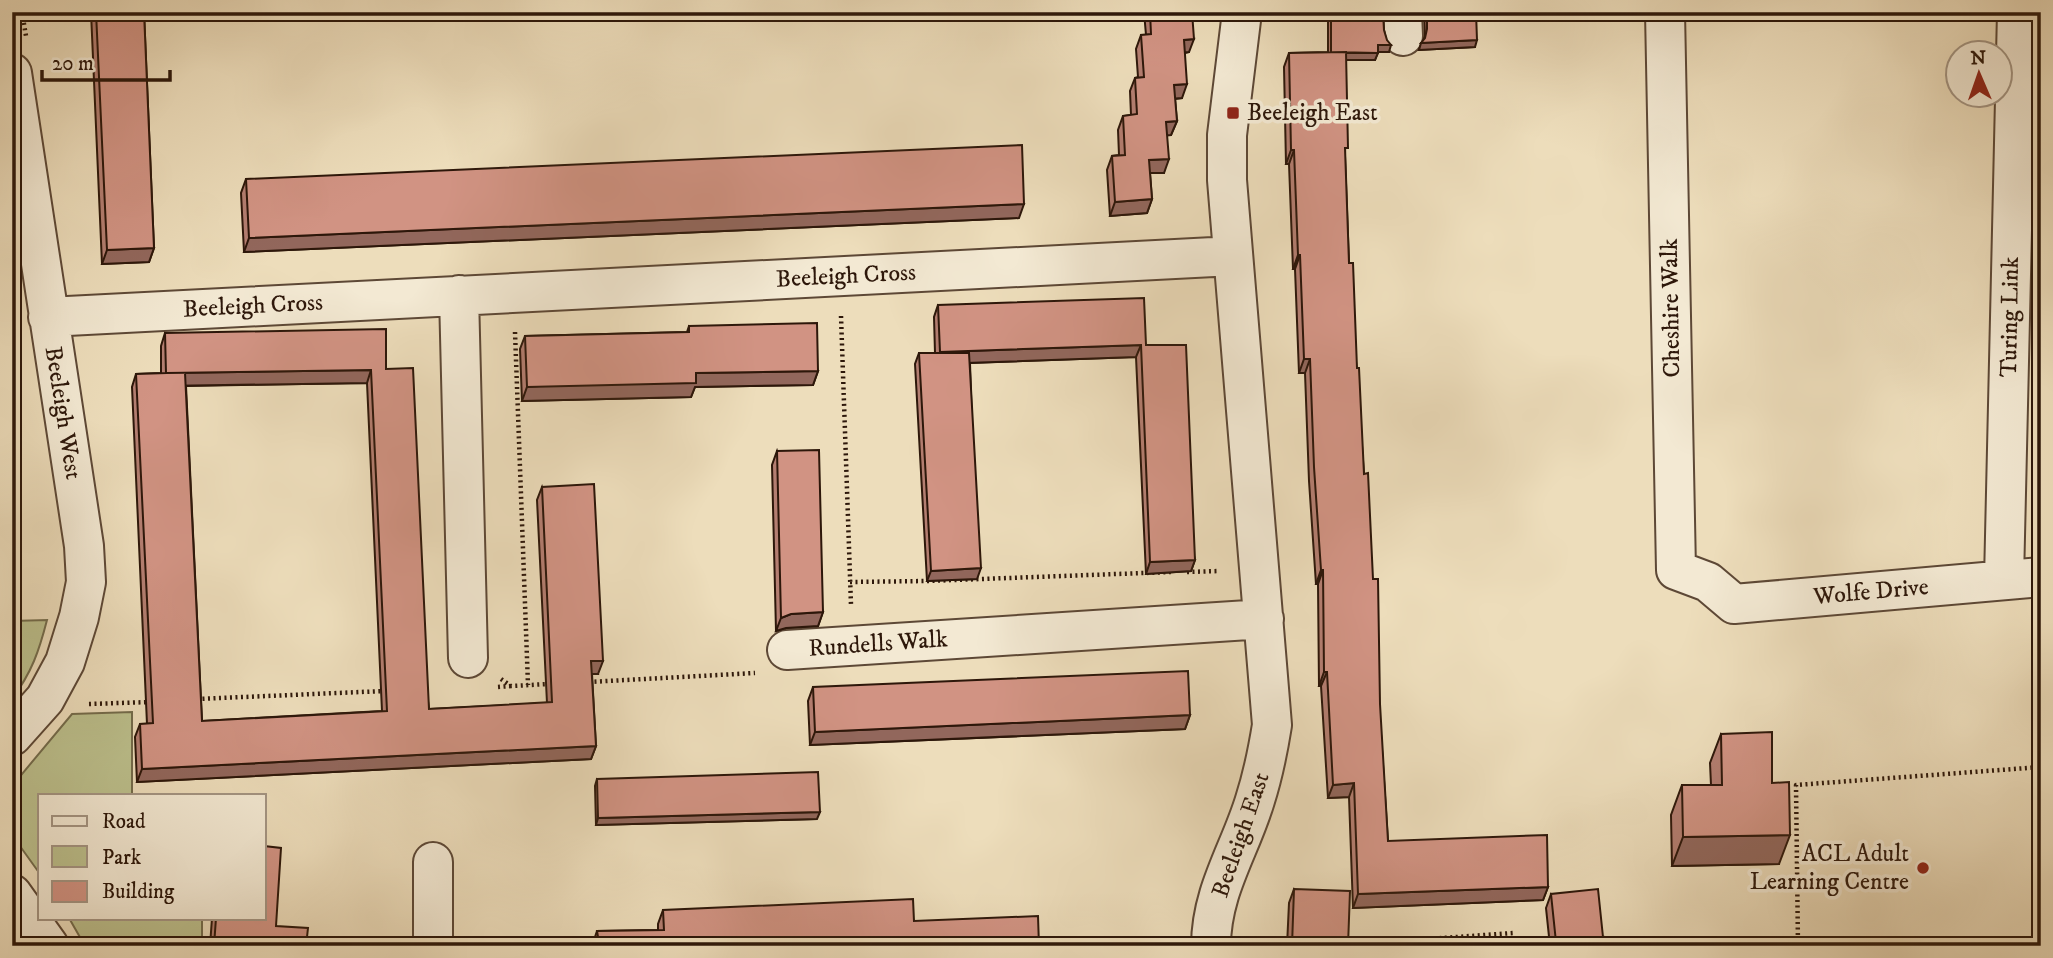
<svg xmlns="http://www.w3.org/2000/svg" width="2053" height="958" font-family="'IM FELL DW Pica',serif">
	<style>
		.green { fill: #bcc08d; stroke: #746c4c; stroke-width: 2 }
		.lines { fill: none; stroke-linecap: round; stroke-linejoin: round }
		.minor-casing { stroke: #5d4836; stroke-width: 42 }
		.path { stroke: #2d170a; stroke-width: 4.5; stroke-dasharray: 2 3.5; stroke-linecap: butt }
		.minor { stroke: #f3e9d3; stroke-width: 38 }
		.wall { fill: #b47e71; stroke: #2d170a; stroke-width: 2; fill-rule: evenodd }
		.shaded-wall { fill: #92675c; stroke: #2d170a; stroke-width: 2 }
		.building { fill: #d19383; stroke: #2d170a; stroke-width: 2; fill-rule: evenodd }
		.poi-dot { fill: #8f2418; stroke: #f3e9d3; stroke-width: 2.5 }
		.labels { text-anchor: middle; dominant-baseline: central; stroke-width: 7; stroke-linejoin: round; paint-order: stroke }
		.poi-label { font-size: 24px; fill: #2d170a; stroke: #f3e9d3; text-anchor: start }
		.street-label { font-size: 24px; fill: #2d170a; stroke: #f3e9d3 }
	</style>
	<rect width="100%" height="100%" fill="#edddbb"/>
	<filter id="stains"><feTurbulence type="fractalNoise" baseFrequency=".00286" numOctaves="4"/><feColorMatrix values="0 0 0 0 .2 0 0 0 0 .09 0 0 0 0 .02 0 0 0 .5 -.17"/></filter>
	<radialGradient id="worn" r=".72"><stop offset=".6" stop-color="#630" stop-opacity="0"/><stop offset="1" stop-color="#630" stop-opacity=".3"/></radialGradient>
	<!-- green -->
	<path class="green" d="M47,620C39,651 32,672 12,699V621Z
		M132,712V795H40V874L12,835V786L72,714Z
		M69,918H202V946H85Z"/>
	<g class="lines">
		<!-- minor casing -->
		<g class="minor-casing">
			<path id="minor" d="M1402,12L1403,36
				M1665,12L1676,570L1708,582L1734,604L2041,577
				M12,73L84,546L86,582L79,617L65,662L45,699L12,736
				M459,295L468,658
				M48,317L1233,256
				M2004,580L2017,12
				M787,650L1264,619
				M433,862V946
				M12,894L49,946
				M1211,946C1211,891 1240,850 1255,800C1263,775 1268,750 1272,725L1227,180V135L1242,12"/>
		</g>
		<!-- path -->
		<path class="path" d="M22,12L26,36
			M841,316L851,605
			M515,332L528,685
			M1187,572L1220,571
			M850,582L927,581L1171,572
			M501,679L511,686L549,684
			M589,682L755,673
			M498,687L511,686
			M197,699L384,691
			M89,704L150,702
			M1371,946V943L1513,933L1514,946
			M1798,946L1796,785L2041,767"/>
		<!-- minor -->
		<use href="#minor" class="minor"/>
	</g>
	<!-- wall -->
	<path class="wall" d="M91,12H144L154,248L149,262L102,264Z
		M1144,12H1196H1192L1189,52L1185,53L1182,98L1175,99L1177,121L1171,135H1167L1164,173H1150L1152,199L1147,213L1110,216L1107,170L1112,156L1119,155L1118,130L1123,116L1131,115L1130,91L1135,78L1138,77L1136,49L1141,35H1146Z
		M1328,12H1383L1384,30L1389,52H1378L1375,60H1346L1345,156L1349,263L1364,474L1388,841L1548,887L1543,900L1353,908L1349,797L1328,798L1321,686H1319L1318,584H1316L1309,481L1305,373H1299L1295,269H1293L1289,164H1286L1284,67L1289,53L1328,52Z
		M1424,12H1476L1475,47L1419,50L1425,36Z
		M246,179L1019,218L244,252L241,193Z
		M938,305L1146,345L1195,560L1191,571L1146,574L1136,357L970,363L977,579L927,581L915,364L919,353H935L934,317Z
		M689,326L818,371L813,385L695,387L691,397L522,401L520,349L525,336L687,332Z
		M165,333L386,369L429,709L547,703L537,500L542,487L598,674H592L596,746L591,759L137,782L135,737L140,724H147L132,387L136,374L161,373V346ZM367,383L382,711L202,721L186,386Z
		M777,451L823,612L818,626L786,628L776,631L772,465Z
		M813,687L1190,715L1185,729L810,745L808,701Z
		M1721,734L1772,783L1779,864L1672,866L1671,815L1682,785H1711L1710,763Z
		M597,779L817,819L596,825L595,786Z
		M1294,889L1348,946H1287L1289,903Z
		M1551,894L1600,946H1550L1546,908Z
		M663,910L914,921L1039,946H505L508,938L595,937L597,931L658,930V924Z
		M212,918H264L306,946H210Z"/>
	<!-- shaded-wall -->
	<path class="shaded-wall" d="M302,12H381L301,15Z
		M1194,39L1189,52L1179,53L1184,40Z
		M1477,40L1475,47L1419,50L1421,43Z
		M1378,45H1391L1389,52H1375Z
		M1331,53H1378L1375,60H1328Z
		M1187,84L1182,98L1169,99L1174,85Z
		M1177,121L1171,135L1161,136L1166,122Z
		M1291,150H1294L1289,164H1286Z
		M1169,159L1164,173H1144L1149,160Z
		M1152,199L1147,213L1110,216L1115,202Z
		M1024,204L1019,218L244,252L249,238Z
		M154,248L149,262L102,264L107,250Z
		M1298,255H1300L1295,269H1293Z
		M1141,345L1136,357L936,364L940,352Z
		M1304,359H1310L1305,373H1299Z
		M371,370L367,383L161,386L166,373Z
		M818,371L813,385L695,387L691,397L522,401L527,387L696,373Z
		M1195,560L1191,571L1146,574L1150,562Z
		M981,568L977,579L927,581L931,571Z
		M1321,570H1323L1318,584H1316Z
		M823,612L818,626L786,628L776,631L781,618L791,614Z
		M591,661H603L598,674H587Z
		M1324,672H1327L1321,686H1319Z
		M1190,715L1185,729L810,745L815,732Z
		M596,746L591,759L137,782L142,769Z
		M1354,783L1349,797L1328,798L1333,785Z
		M820,812L817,819L596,825L598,818Z
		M1790,835L1779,864L1672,866L1683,837Z
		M1548,887L1543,900L1353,908L1358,894Z
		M1603,937L1600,946H1555L1556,942Z"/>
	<!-- building -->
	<path class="building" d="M96,12H144L154,248L107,250Z
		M1150,12H1192L1194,39L1184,40L1187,84L1174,85L1177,121L1166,122L1169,159L1149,160L1152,199L1115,202L1112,156L1125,155L1123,116L1137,114L1135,78L1144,77L1141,35L1151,34Z
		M1331,12H1383L1384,30L1387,40L1391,45H1378V53L1331,52Z
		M1427,12H1476L1477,40L1421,43L1425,38L1427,29Z
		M1346,52L1348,148H1345L1349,263H1353L1357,368H1359L1364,474L1368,473L1373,579H1378L1380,704L1388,841L1547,835L1548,887L1358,894L1354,783L1333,785L1327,672H1324L1323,570H1321L1314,467L1310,359H1304L1300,255H1298L1294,150H1291L1289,53Z
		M1022,145L1024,204L249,238L246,179Z
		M1144,298L1146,345H1186L1195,560L1150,562L1141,345L940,352L938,305Z
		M817,323L818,371L696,373V383L527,387L525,336L689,332V326Z
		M386,329V369L413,368L429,709L552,702L542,487L594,484L603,661H591L596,746L142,769L140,724L153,723L136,374L166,373L165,333ZM371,370L387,711L202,721L185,373H166Z
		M919,353H969L981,568L931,571Z
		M819,450L823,612L791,614L781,618L777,451Z
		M1188,671L1190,715L815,732L813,687Z
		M1772,732V783L1789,782L1790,835L1683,837L1682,785H1722L1721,734Z
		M818,772L820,812L598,818L597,779Z
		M264,846L281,848L276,926L308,928L306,946H214L216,918H264Z
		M1294,889L1350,891L1348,946H1292Z
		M1598,889L1603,937L1556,942L1551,894Z
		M913,899L914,921L1038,916L1039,946H508V938L598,937L597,931L664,930L663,910Z"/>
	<!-- markers -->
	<g class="poi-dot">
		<rect x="1226" y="106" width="14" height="14" rx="3.5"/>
		<circle cx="1923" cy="868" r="7"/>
	</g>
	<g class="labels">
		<!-- poi labels -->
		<g class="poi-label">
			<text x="1247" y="113">Beeleigh East</text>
			<text x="1909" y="854" text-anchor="end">ACL Adult<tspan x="1909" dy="28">Learning Centre</tspan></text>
		</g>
		<!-- street labels -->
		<g class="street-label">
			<text transform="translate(846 276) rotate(-3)">Beeleigh Cross</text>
			<text transform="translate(253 306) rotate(-3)">Beeleigh Cross</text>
			<text transform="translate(1671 308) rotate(-91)">Cheshire Walk</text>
			<text transform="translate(2010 317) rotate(-89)">Turing Link</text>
			<text transform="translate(63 413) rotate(81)">Beeleigh West</text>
			<text transform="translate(1871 592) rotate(-5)">Wolfe Drive</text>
			<text transform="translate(878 644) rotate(-4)">Rundells Walk</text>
			<text transform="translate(1241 835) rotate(-71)">Beeleigh East</text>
		</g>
	</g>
	<!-- margin -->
	<rect width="2053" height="958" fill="none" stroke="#edddbb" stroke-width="42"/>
	<rect x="14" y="14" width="2025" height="930" fill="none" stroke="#2d170a" stroke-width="3.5"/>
	<rect x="21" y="21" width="2011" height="916" fill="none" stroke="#2d170a" stroke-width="2"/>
	<!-- legend -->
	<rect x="38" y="794" width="228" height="126" fill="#f3e9d3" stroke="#a49583" stroke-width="2"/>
	<rect x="52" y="816" width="35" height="10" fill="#f3e9d3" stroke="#a49583" stroke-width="2"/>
	<text x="102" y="828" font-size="21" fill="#2d170a">Road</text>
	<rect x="52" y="846" width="35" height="21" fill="#bcc08d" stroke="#a49583" stroke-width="2"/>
	<text x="102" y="864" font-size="21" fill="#2d170a">Park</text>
	<rect x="52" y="881" width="35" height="21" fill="#d19383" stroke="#a49583" stroke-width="2"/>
	<text x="102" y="898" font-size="21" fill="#2d170a">Building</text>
	<!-- north arrow -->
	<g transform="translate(1979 74) rotate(358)"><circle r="33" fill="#f3e9d3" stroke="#a49583" stroke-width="2"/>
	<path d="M0-5L12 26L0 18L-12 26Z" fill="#8f2418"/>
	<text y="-10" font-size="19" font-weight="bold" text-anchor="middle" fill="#2d170a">N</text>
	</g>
	<!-- scale -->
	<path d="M42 70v10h128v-10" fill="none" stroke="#2d170a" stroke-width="3.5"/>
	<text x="52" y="70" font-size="21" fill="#2d170a" stroke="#f3e9d3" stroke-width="5" paint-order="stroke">20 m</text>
	<rect width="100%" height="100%" filter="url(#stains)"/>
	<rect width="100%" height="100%" fill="url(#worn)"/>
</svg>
